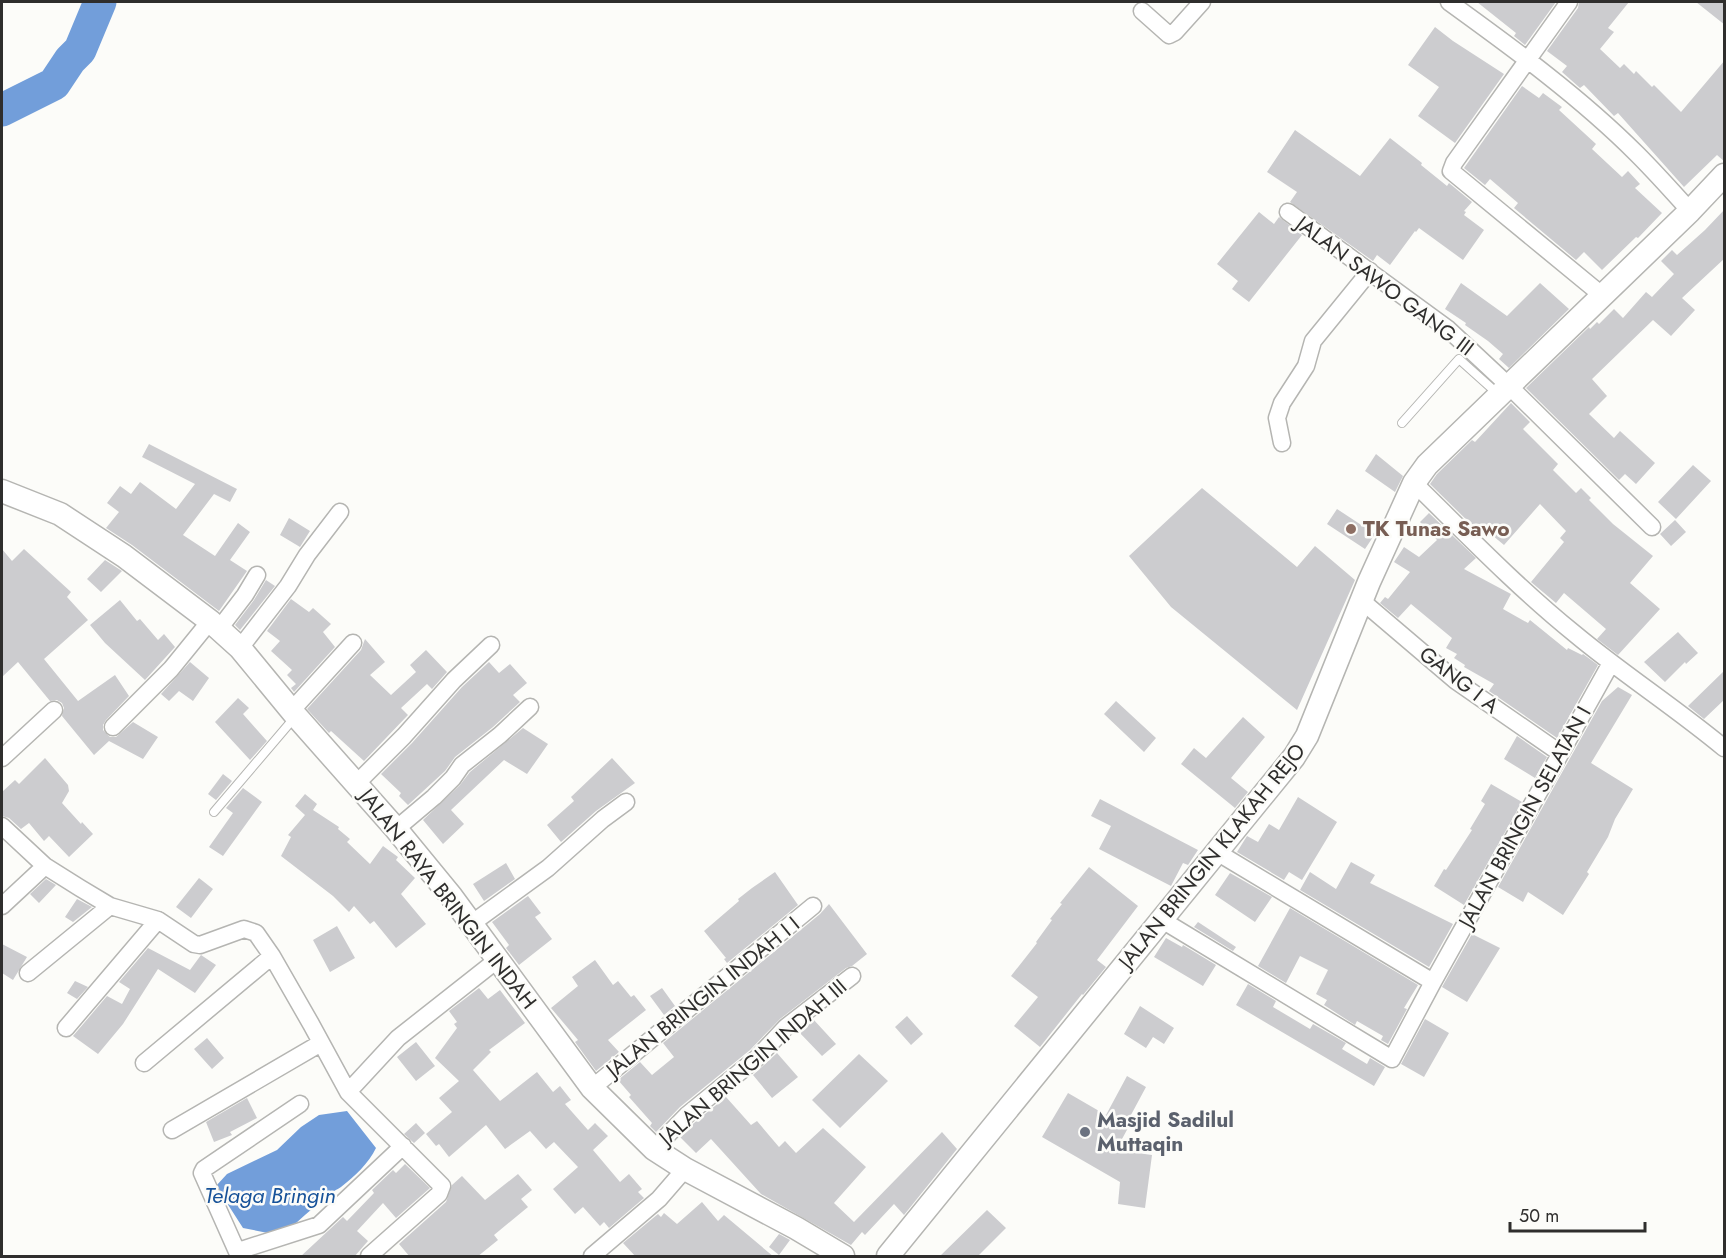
<svg xmlns="http://www.w3.org/2000/svg" width="1726" height="1258" font-family="Jost,sans-serif">
	<style>
		.water { fill: #729eda }
		.lines { fill: none; stroke-linecap: round; stroke-linejoin: round }
		.river { stroke: #729eda; stroke-width: 33 }
		.building { fill: #cccccf }
		.lane-casing { stroke: #b5b5b2; stroke-width: 10 }
		.street-casing { stroke: #b5b5b2; stroke-width: 19 }
		.secondary-casing { stroke: #b5b5b2; stroke-width: 25 }
		.lane { stroke: #fff; stroke-width: 8 }
		.street { stroke: #fff; stroke-width: 16 }
		.secondary { stroke: #fff; stroke-width: 22 }
		.education-dot { fill: #8d6e63; stroke: #fcfcf9; stroke-width: 2 }
		.worship-dot { fill: #6b7280; stroke: #fcfcf9; stroke-width: 2 }
		.labels { text-anchor: middle; dominant-baseline: central; stroke-width: 5; stroke-linejoin: round; paint-order: stroke }
		.street-label { font-size: 21px; fill: #2f2e2d; stroke: #fcfcf9 }
		.education-label { font-size: 21px; font-weight: bold; fill: #785e54; stroke: #fcfcf9; text-anchor: start }
		.worship-label { font-size: 21px; font-weight: bold; fill: #5b616d; stroke: #fcfcf9; text-anchor: start }
		.water-label { font-size: 22px; font-style: italic; fill: #175299; stroke: #fcfcf9 }
	</style>
	<rect width="100%" height="100%" fill="#fcfcf9"/>
	<!-- water -->
	<path class="water" d="M347,1111L376,1148C369,1163 354,1177 341,1187C337,1190 332,1191 329,1195C313,1208 297,1221 283,1236L243,1228L216,1186L227,1174L277,1150L301,1127L319,1115Z"/>
	<g class="lines">
		<!-- river -->
		<path class="river" d="M2,110L54,84L70,60L80,50L100,2"/>
	</g>
	<!-- building -->
	<path class="building" d="M1477,2H1556L1525,45L1514,36L1516,33Z
		M1579,2H1629L1608,28L1614,32L1600,49L1620,68L1624,64L1634,74L1636,71L1652,87L1654,85L1681,112L1725,60V162L1717,155L1684,187L1618,113L1614,116L1584,85L1580,88L1562,72L1567,66L1547,51L1578,8Z
		M1696,2H1725V25Z
		M1435,27L1453,41L1504,74L1455,143L1418,116L1439,87L1408,65Z
		M1522,86L1539,98L1543,93L1562,107L1559,110L1596,144L1592,149L1622,177L1628,171L1640,184L1635,188L1662,213L1638,238L1636,237L1602,270L1584,252L1576,260L1514,208L1518,203L1490,179L1485,185L1464,168Z
		M1295,130L1360,176L1390,138L1422,163L1421,165L1447,186L1449,183L1472,202L1464,211L1466,212L1464,215L1484,230L1463,260L1419,228L1416,232L1415,231L1390,265L1377,255L1373,261L1290,202L1297,192L1267,172Z
		M1725,209V258L1682,298L1695,310L1671,336L1653,320L1592,379L1607,396L1589,414L1614,438L1620,431L1655,463L1636,484L1625,474L1619,480L1526,388L1589,327L1590,329L1597,322L1599,324L1614,309L1623,318L1646,292L1652,297L1674,274L1661,261L1672,250L1677,255L1705,230Z
		M1259,212L1274,224L1279,217L1302,235L1249,302L1232,289L1238,281L1217,264Z
		M1461,283L1507,316L1540,283L1569,309L1509,368L1499,359L1503,354L1488,341L1465,325L1466,323L1445,309Z
		M1511,403L1530,422L1523,429L1558,464L1553,470L1576,493L1581,488L1591,498L1589,500L1613,524L1653,556L1630,583L1660,609L1618,655L1597,639L1606,629L1564,593L1556,603L1531,582L1564,542L1560,538L1566,531L1540,504L1504,545L1486,530L1481,534L1430,484L1437,474L1472,440L1475,442Z
		M149,444L237,489L230,502L214,494L183,535L215,556L238,523L250,532L230,560L247,571L219,611L132,545L106,528L119,512L107,503L120,486L131,494L140,482L176,509L195,484L142,457Z
		M1376,454L1403,476L1395,492L1365,471Z
		M1693,465L1711,481L1676,519L1658,502Z
		M1202,488L1297,567L1315,546L1355,580L1297,710L1171,607L1129,556Z
		M1337,509L1375,534L1365,549L1327,524Z
		M1429,513L1476,558L1464,569L1511,594L1503,609L1528,623L1530,620L1567,650L1568,648L1582,655L1583,654L1598,665L1557,738L1489,691L1494,684L1464,667L1465,665L1454,658L1457,654L1446,648L1452,638L1411,604L1398,618L1380,603L1385,597L1388,599L1410,572L1394,562L1404,547L1419,557L1437,540L1420,522Z
		M289,518L310,531L300,547L280,535Z
		M1675,520L1686,532L1671,546L1660,534Z
		M2,549L12,561L24,549L71,592L67,597L88,620L44,659L78,701L115,675L129,696L106,720L103,725V730L110,737H116L133,722L158,737L143,759L109,741L94,755L62,716L64,708L62,703L57,700L50,701L18,662L2,677Z
		M105,560L122,571L101,592L87,579Z
		M266,580L275,586L240,630L235,625L254,600Z
		M291,599L309,612L313,608L331,624L323,632L335,647L294,692L291,688L296,684L287,675L292,670L271,651L280,641L267,631Z
		M120,600L137,621L140,619L158,640L164,634L175,647L145,680L105,643L90,625Z
		M1678,632L1698,653L1686,664L1685,662L1665,682L1644,662Z
		M365,639L385,662L370,675L391,695L416,672L410,665L426,650L447,672L432,689L427,684L401,708L408,715L364,761L331,731L329,733L307,709L361,650Z
		M190,662L209,678L193,701L179,691L169,701L161,694Z
		M489,662L499,673L510,664L527,683L513,695L520,702L493,727L455,757L445,771L408,805L399,796L401,793L381,774L412,743L462,687Z
		M1725,670V699L1704,719L1688,706Z
		M1618,687L1632,695L1591,763L1633,789L1615,819L1608,837L1587,872L1589,874L1563,915L1528,892L1523,902L1498,887L1602,701Z
		M238,698L249,708L243,714L267,741L250,760L215,722Z
		M1116,701L1156,738L1144,752L1104,714Z
		M1243,717L1265,737L1231,778L1248,792L1235,808L1181,764L1194,748L1206,758Z
		M523,728L548,744L539,757L527,774L504,760L451,810L464,824L443,844L423,820L460,785L470,772Z
		M1517,736L1547,757L1535,778L1504,759Z
		M45,758L68,785L69,791L62,803L81,824L82,822L93,834L69,857L49,836L44,841L29,823L21,829L9,818L2,816V792L15,780L19,784Z
		M612,758L635,783L596,811L561,842L547,825L574,801L571,797Z
		M223,774L232,781L216,800L208,794Z
		M1491,784L1522,802L1464,905L1434,886L1444,869L1446,870L1472,830L1470,829L1485,804L1481,801Z
		M243,788L262,802L223,856L209,847L233,813L226,808Z
		M305,794L317,804L313,810L339,827L338,829L350,839L347,842L370,864L383,846L398,857L396,860L415,878L401,894L426,924L396,948L374,921L370,924L354,906L349,912L333,896L281,856L291,837L288,835L305,815L295,806Z
		M1298,797L1337,822L1302,880L1289,872L1284,880L1237,852L1247,836L1258,842L1269,824L1279,830Z
		M1100,799L1198,850L1188,865L1183,863L1171,886L1099,849L1111,826L1091,816Z
		M1351,862L1375,875L1370,883L1453,924L1429,967L1300,890L1310,872L1336,889Z
		M506,863L515,879L484,901L473,884Z
		M1089,867L1138,906L1097,960L1106,967L1083,995L1082,994L1040,1047L1014,1026L1038,997L1011,976L1037,943L1036,942L1052,920L1050,919L1062,904L1060,903Z
		M775,872L798,905L727,963L724,959L726,958L704,931L739,901L738,899L752,888Z
		M1230,873L1272,897L1255,922L1215,895Z
		M199,878L213,889L191,918L176,907Z
		M46,879L56,885L39,903L30,894Z
		M528,896L541,913L535,917L552,939L519,965L506,948L509,945L492,922Z
		M77,899L92,907L73,922L65,917Z
		M829,904L867,954L852,966L846,968L780,1019L750,1050L680,1107L656,1132L650,1126L652,1123L629,1097L631,1095L618,1080L640,1062L652,1075L674,1057L663,1043L820,914Z
		M1290,908L1418,985L1404,1008L1407,1009L1388,1044L1381,1040L1383,1036L1357,1021L1355,1025L1324,1005L1327,1000L1316,994L1328,970L1300,956L1286,983L1258,966Z
		M1198,922L1236,947L1233,951L1194,927Z
		M337,926L355,958L330,972L313,940Z
		M1472,934L1500,948L1467,1002L1442,987Z
		M1166,938L1182,947L1183,945L1216,965L1203,986L1154,957Z
		M2,944L27,957L13,980L2,973Z
		M148,948L190,970L201,955L216,965L195,993L158,969L123,1024L98,1054L73,1036L107,996L122,1004L130,989L119,982Z
		M595,960L613,985L618,981L631,997L634,995L646,1010L608,1040L619,1052L596,1071L575,1042L578,1040L551,1008L578,986L572,977Z
		M75,981L88,987L77,999L67,993Z
		M1248,984L1276,1001L1273,1007L1310,1029L1313,1024L1346,1043L1342,1049L1367,1064L1370,1058L1385,1067L1374,1086L1236,1005Z
		M479,988L488,999L500,990L525,1023L489,1050L491,1052L473,1070L500,1101L537,1072L553,1092L560,1086L571,1100L565,1104L588,1130L595,1123L608,1136L593,1150L620,1182L629,1174L642,1189L638,1192L644,1198L609,1228L604,1222L600,1226L583,1207L575,1214L553,1189L578,1167L554,1142L546,1149L530,1131L505,1149L486,1125L449,1157L439,1144L436,1146L426,1134L452,1112L439,1098L459,1081L435,1058L457,1028L454,1024L457,1022L449,1011Z
		M662,988L675,1006L664,1015L650,996Z
		M1140,1006L1174,1028L1164,1044L1153,1037L1146,1048L1124,1034Z
		M907,1016L923,1034L911,1045L895,1027Z
		M813,1019L836,1044L822,1056L798,1031Z
		M1425,1019L1449,1033L1424,1077L1401,1064Z
		M207,1038L224,1058L212,1069L194,1049Z
		M416,1042L435,1066L416,1081L397,1057Z
		M777,1053L798,1077L772,1098L753,1075Z
		M859,1054L888,1081L840,1128L812,1100Z
		M1127,1076L1146,1087L1125,1126L1128,1128L1116,1150L1152,1155L1145,1208L1118,1204L1120,1182L1042,1137L1068,1093L1106,1115Z
		M726,1097L751,1125L757,1121L779,1147L785,1141L796,1153L823,1128L866,1167L834,1203L854,1222L942,1132L957,1149L904,1215L894,1204L865,1235L862,1232L851,1245L761,1194L711,1139L696,1153L680,1137L694,1123Z
		M247,1098L257,1118L230,1132L232,1135L214,1142L206,1122Z
		M416,1123L425,1133L414,1143L404,1134Z
		M405,1164L430,1188L396,1218L383,1203L357,1231L368,1241L354,1257H300L343,1217L347,1221L374,1193L372,1190L393,1170L396,1173Z
		M518,1174L532,1190L521,1199L528,1207L494,1235L498,1240L477,1257H410L399,1244L446,1202L452,1185L462,1176L485,1200Z
		M702,1202L718,1221L724,1215L774,1257H636L623,1243L658,1214L661,1217L664,1213L677,1224Z
		M987,1210L1006,1228L977,1257H939Z
		M779,1234L790,1240L779,1255L769,1247Z"/>
	<g class="lines">
		<!-- lane casing -->
		<g class="lane-casing">
			<path id="lane" d="M1402,423L1459,359L1498,394
				M214,812L295,717"/>
		</g>
		<!-- street casing -->
		<g class="street-casing">
			<path id="street" d="M1449,2C1514,49 1580,97 1637,154C1656,173 1673,192 1690,211
				M1569,2L1454,163L1451,171L1603,296
				M1142,11L1169,35L1175,32L1202,2
				M1288,212L1448,329L1508,385L1652,527
				M1282,443L1277,418L1282,403L1306,366L1313,341L1370,271
				M1414,483C1467,535 1518,588 1575,634C1623,674 1676,708 1724,748
				M1362,601L1456,681L1560,753
				M219,629L245,595L257,575
				M240,648L288,586L307,555L340,512
				M291,711L353,643
				M113,727L171,669L210,621
				M2,758L54,710
				M356,784L404,736L454,680L491,645
				M2,826L45,866L80,888L110,906L158,920L194,944L200,945L244,929L256,933L272,956L311,1024L348,1092L442,1186L439,1194L369,1256
				M396,829L434,797L453,778L462,765L500,735L530,707
				M1215,851L1433,982
				M2,906L45,866
				M1162,920L1392,1059L1433,982L1611,663
				M471,924L548,868L603,819L626,802
				M28,973L110,906
				M66,1028L158,920
				M144,1063L272,956
				M592,1088L813,906
				M348,1092L398,1038L497,960
				M172,1130L321,1043
				M654,1149L687,1115L757,1058L786,1027L852,976
				M238,1251L319,1225L403,1146
				M239,1256L202,1173L204,1169L300,1104
				M592,1256L659,1199L685,1169"/>
		</g>
		<!-- secondary casing -->
		<g class="secondary-casing">
			<path id="secondary" d="M2,491L60,514L124,556L210,621L240,648L296,716L396,829L451,896L592,1088L654,1149L685,1169L796,1228L843,1256
				M888,1256L1294,757L1307,736L1369,582L1414,483L1427,465L1690,211L1724,175"/>
		</g>
		<!-- lane -->
		<use href="#lane" class="lane"/>
		<!-- street -->
		<use href="#street" class="street"/>
		<!-- secondary -->
		<use href="#secondary" class="secondary"/>
	</g>
	<!-- markers -->
	<circle class="education-dot" cx="1351" cy="529" r="6"/>
	<circle class="worship-dot" cx="1085" cy="1132" r="6"/>
	<g class="labels">
		<!-- street labels -->
		<g class="street-label">
			<text transform="translate(1385 286) rotate(37)">JALAN SAWO GANG III</text>
			<text transform="translate(1459 680) rotate(38)">GANG I A</text>
			<text transform="translate(1525 817) rotate(-61)">JALAN BRINGIN SELATAN I</text>
			<text transform="translate(1212 856) rotate(-51)">JALAN BRINGIN KLAKAH REJO</text>
			<text transform="translate(448 899) rotate(52)">JALAN RAYA BRINGIN INDAH</text>
			<text transform="translate(703 997) rotate(-39)">JALAN BRINGIN INDAH I I</text>
			<text transform="translate(753 1062) rotate(-41)">JALAN BRINGIN INDAH III</text>
		</g>
		<!-- education labels -->
		<g class="education-label">
			<text x="1363" y="529">TK Tunas Sawo</text>
		</g>
		<!-- worship labels -->
		<g class="worship-label">
			<text x="1097" y="1120">Masjid Sadilul<tspan x="1097" dy="24">Muttaqin</tspan></text>
		</g>
		<!-- water labels -->
		<g class="water-label">
			<text x="270" y="1195">Telaga Bringin</text>
		</g>
	</g>
	<!-- border -->
	<rect width="1726" height="1258" fill="none" stroke="#2f2e2d" stroke-width="6"/>
	<!-- scale -->
	<path d="M1510 1222v9h135v-9" fill="none" stroke="#2f2e2d" stroke-width="3"/>
	<text x="1519" y="1222" font-size="18" fill="#2f2e2d" stroke="#fcfcf9" stroke-width="4.5" paint-order="stroke">50 m</text>
</svg>
